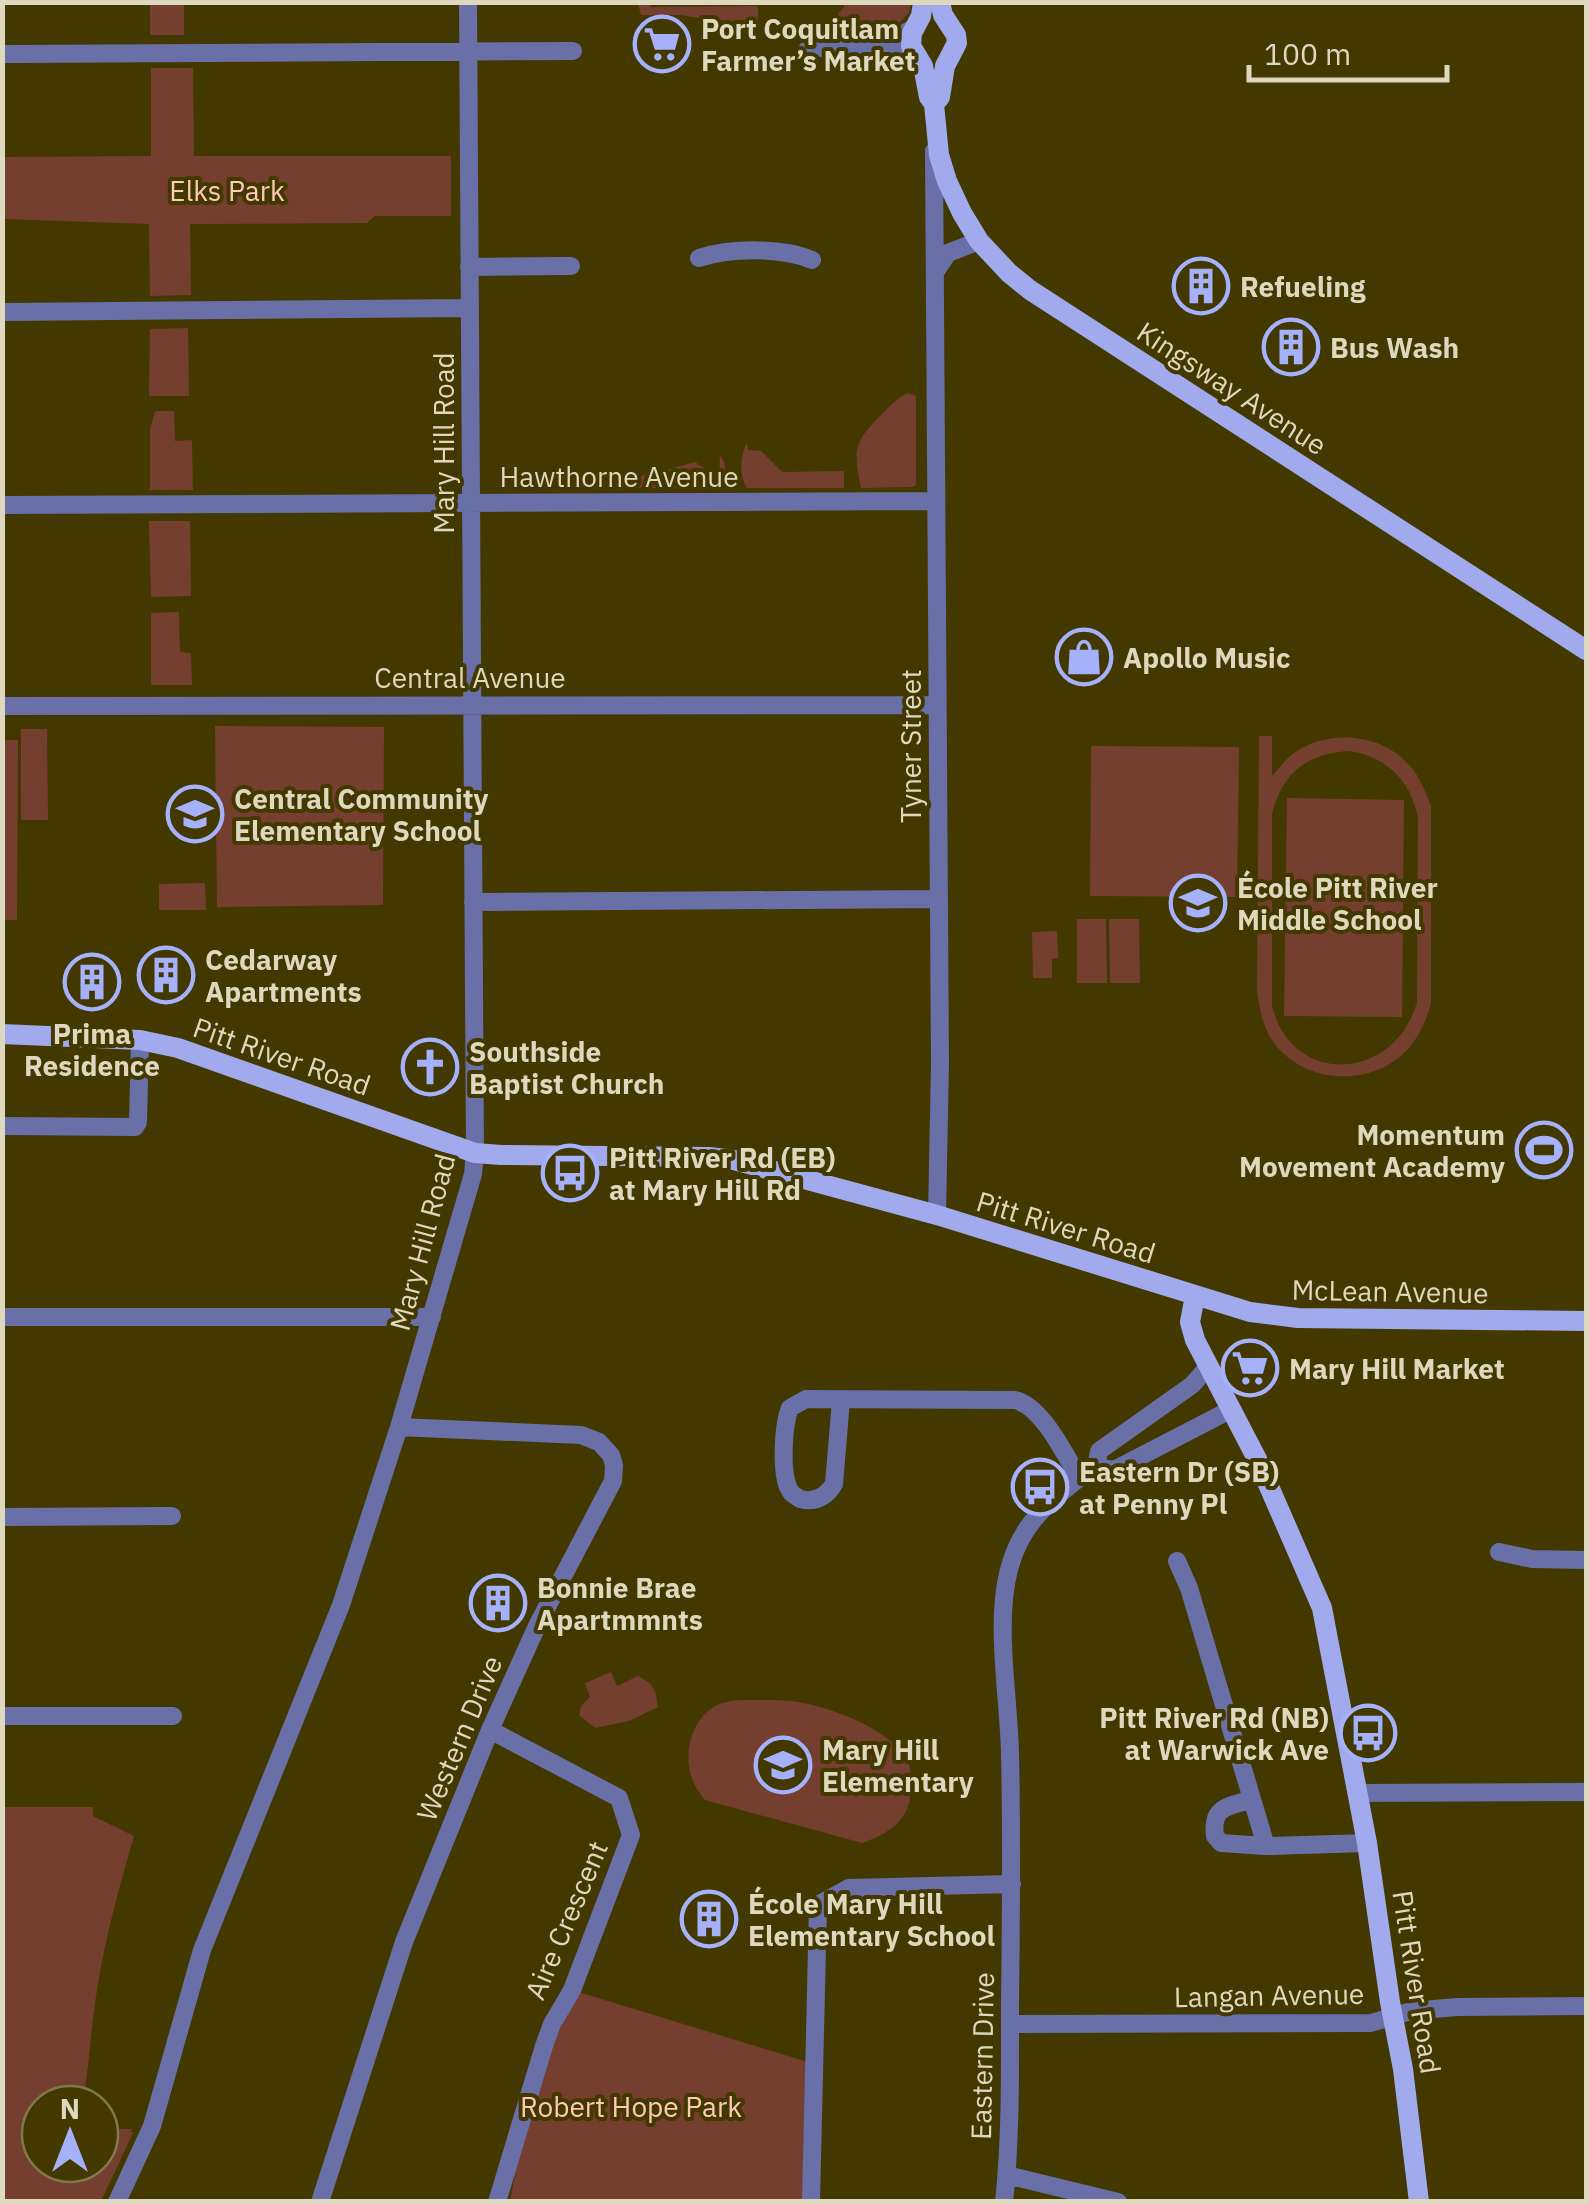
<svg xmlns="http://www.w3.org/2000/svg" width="1589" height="2204" font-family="'IBM Plex Sans',sans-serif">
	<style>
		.green { fill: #753f30; fill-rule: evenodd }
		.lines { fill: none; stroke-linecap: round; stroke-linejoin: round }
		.minor { stroke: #6870a7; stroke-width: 18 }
		.major { stroke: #a0aaed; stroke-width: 20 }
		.labels { text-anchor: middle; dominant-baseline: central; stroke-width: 8; stroke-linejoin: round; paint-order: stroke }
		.poi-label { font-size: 28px; font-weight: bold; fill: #ded8be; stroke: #433800; text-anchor: start }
		.park-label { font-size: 28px; fill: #fdc9b9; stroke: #433800 }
		.street-label { font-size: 28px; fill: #ded8be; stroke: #433800 }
	</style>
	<rect width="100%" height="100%" fill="#433800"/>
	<!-- green -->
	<path class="green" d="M150,3H184V35H150Z
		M638,3H648L651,7L758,6V28L681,15H641Z
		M858,3L911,2V3L909,13L899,23L842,28L832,22L846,4Z
		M151,68H193L194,156H451V216H375L367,223L190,224L191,295L150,296L149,224L3,219V157L151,156Z
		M188,328L189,396H149L150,329Z
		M908,393L916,396V485L912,487L861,488C853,448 854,442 882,414C890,406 897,398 908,393Z
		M155,411H174L175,441L192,440L193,490H150V429Z
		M747,443L748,450L761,451L782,472L844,471V488H747C739,477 740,454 747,443Z
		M720,456C728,463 726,480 720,488H638L632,478H638L654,470L655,473L695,462L704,468V478H719Z
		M149,521H190L191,596L151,597Z
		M179,612L180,652L191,653L192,685H151V613Z
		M215,726L384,727L383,905L217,907Z
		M21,729H47L48,820H21Z
		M1259,736H1272V776C1279,768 1286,759 1294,753C1328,729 1381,733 1409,765C1420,777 1425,791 1431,806V1003C1426,1021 1419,1038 1405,1052C1367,1090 1296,1083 1269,1035C1261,1020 1259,1005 1257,989ZM1350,751C1387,757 1411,781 1418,818L1417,1002C1394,1083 1291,1086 1272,1006V814C1282,773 1307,753 1350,751Z
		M3,740H18L17,920H3Z
		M1091,746L1239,747L1237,897L1090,896Z
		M1287,798L1404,800L1402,1017L1284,1016Z
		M205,883L206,910H159V884Z
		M1077,919H1106L1107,983H1077Z
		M1109,919H1139L1140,983H1110Z
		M1057,931L1058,958L1052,959V978H1033L1032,932Z
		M611,1672L617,1686L638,1676C654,1684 656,1690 658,1707L629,1721L595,1728L579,1715L581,1706L590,1697L585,1683Z
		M763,1700C776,1700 790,1700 803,1703C835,1709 896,1731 909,1765C912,1775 911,1787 910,1797C907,1823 885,1835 862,1843L705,1800C700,1793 695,1787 692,1779C682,1752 693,1713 722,1703C735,1699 750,1700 763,1700Z
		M2,1807H93V1816L134,1836C118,1891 103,1946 95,2003C90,2037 89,2071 82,2104H40V2164H100V2129H132L131,2132L133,2133L101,2201H3Z
		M572,1990L814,2064L811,2201H510L516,2168L507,2164Z"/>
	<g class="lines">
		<!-- minor -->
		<path class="minor" d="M858,46L897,37L916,27
			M808,48C840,48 890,47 919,59
			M2,54L573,51
			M934,151L940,1064L937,1215
			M699,258C730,248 782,247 812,260
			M469,267L571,266
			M936,271L948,253L979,241
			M2,312L470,308
			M2,505L936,501
			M2,706L937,705
			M473,902L937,899
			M2,1126L135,1127L138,1122L140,1040
			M2,1317H432
			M841,1400L834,1484C826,1497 815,1503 800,1499C793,1494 792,1495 788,1487C781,1470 783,1425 790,1408L806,1399L1015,1400C1042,1406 1065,1455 1079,1478
			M1096,1469L1099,1451L1192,1385L1208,1367
			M2,1517L172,1516
			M1499,1552L1532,1559L1586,1560
			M1177,1561L1189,1588L1266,1846L1367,1843
			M2,1716H173
			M490,1730L619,1798L631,1835L572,1990L552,2024L544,2046L497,2202
			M1358,1793L1586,1792
			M1252,1799C1228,1807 1211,1806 1215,1836L1221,1843L1266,1846
			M1010,2024L1371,2023L1411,2011L1457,2007L1586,2006
			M1007,2175L1118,2202
			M117,2202L152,2126L202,1950L341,1605L399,1427L473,1174L475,1153L468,2
			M320,2202L404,1942L490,1730L537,1626L613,1481L614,1465L611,1455L599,1442L581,1435L399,1427
			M811,2202L818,1905L849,1888L1012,1884
			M1004,2202C1011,2136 1010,2070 1010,2005C1011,1921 1012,1838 1010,1754C1009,1697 994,1621 1010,1566C1020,1529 1044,1505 1073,1483C1080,1477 1090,1470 1099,1469C1104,1468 1109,1469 1114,1470L1230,1410"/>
		<!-- major -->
		<path class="major" d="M923,2L921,16L912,33L911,46L923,66L929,97L934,104L939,155L947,181L962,213L979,241L1009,273L1030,290L1586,650
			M934,104L940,97L945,66L957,43L956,35L943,15L940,2
			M2,1034L140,1040L178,1048L475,1153L501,1155L709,1157L734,1160L937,1215L1250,1312L1298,1318L1586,1321
			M1195,1296L1190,1322L1195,1340L1257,1459L1322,1608L1367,1843L1390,2002L1403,2069L1419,2202"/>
	</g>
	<!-- icons -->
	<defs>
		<g id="supermarket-ring" transform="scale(2.875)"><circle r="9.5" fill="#433800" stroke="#a6b1fc" stroke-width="1.5"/><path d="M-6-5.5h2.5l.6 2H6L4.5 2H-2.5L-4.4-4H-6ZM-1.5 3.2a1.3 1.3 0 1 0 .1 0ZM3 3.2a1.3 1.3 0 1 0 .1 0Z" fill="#a6b1fc"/></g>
		<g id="building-ring" transform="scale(2.875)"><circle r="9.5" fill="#433800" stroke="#a6b1fc" stroke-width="1.5"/><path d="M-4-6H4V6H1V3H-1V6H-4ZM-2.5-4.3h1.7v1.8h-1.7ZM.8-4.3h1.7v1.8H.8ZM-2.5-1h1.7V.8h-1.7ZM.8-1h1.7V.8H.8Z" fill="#a6b1fc"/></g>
		<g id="shop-ring" transform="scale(2.875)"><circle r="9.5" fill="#433800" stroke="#a6b1fc" stroke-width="1.5"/><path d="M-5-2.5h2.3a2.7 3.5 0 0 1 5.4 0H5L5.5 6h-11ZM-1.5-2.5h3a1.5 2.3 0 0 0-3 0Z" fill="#a6b1fc"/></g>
		<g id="school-ring" transform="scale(2.875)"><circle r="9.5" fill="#433800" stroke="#a6b1fc" stroke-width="1.5"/><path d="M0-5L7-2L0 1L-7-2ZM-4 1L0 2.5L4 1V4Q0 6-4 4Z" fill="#a6b1fc"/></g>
		<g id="church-ring" transform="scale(2.875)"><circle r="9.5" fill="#433800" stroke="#a6b1fc" stroke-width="1.5"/><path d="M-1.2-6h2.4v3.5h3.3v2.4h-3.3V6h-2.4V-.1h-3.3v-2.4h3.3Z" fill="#a6b1fc"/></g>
		<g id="stadium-ring" transform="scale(2.875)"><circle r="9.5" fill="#433800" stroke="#a6b1fc" stroke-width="1.5"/><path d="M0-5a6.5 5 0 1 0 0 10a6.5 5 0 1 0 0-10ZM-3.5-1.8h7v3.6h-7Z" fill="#a6b1fc"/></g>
		<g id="bus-ring" transform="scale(2.875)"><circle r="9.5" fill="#433800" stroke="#a6b1fc" stroke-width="1.5"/><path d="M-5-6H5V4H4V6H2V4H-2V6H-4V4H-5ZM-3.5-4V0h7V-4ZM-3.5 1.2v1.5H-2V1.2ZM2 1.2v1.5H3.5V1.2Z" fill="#a6b1fc"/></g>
	</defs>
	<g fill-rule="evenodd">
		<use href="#supermarket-ring" x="662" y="44"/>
		<use href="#building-ring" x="1201" y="286"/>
		<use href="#building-ring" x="1291" y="347"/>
		<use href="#shop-ring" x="1084" y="657"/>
		<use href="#school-ring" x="195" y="814"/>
		<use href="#school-ring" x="1198" y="903"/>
		<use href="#building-ring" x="166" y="975"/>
		<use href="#building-ring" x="92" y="982"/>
		<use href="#church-ring" x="430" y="1067"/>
		<use href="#stadium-ring" x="1544" y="1150"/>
		<use href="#bus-ring" x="570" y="1173"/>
		<use href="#supermarket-ring" x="1250" y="1368"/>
		<use href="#bus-ring" x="1040" y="1487"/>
		<use href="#building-ring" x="498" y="1603"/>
		<use href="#bus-ring" x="1368" y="1733"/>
		<use href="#school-ring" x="783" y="1765"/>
		<use href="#building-ring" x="709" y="1919"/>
	</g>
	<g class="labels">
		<!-- poi labels -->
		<g class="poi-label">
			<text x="701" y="28">Port Coquitlam<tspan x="701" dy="32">Farmer’s Market</tspan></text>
			<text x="1240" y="286">Refueling</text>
			<text x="1330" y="347">Bus Wash</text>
			<text x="1123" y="657">Apollo Music</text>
			<text x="234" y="798">Central Community<tspan x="234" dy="32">Elementary School</tspan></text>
			<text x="1237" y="887">École Pitt River<tspan x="1237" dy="32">Middle School</tspan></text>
			<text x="205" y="959">Cedarway<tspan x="205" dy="32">Apartments</tspan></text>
			<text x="92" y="1033" text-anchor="middle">Prima<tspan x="92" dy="32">Residence</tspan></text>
			<text x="469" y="1051">Southside<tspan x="469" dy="32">Baptist Church</tspan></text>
			<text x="1505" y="1134" text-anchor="end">Momentum<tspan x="1505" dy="32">Movement Academy</tspan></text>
			<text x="609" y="1157">Pitt River Rd (EB)<tspan x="609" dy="32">at Mary Hill Rd</tspan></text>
			<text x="1289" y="1368">Mary Hill Market</text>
			<text x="1079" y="1471">Eastern Dr (SB)<tspan x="1079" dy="32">at Penny Pl</tspan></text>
			<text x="537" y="1587">Bonnie Brae<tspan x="537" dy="32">Apartmmnts</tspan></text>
			<text x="1329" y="1717" text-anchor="end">Pitt River Rd (NB)<tspan x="1329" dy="32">at Warwick Ave</tspan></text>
			<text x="822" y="1749">Mary Hill<tspan x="822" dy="32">Elementary</tspan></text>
			<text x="748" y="1903">École Mary Hill<tspan x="748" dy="32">Elementary School</tspan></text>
		</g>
		<!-- park labels -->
		<g class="park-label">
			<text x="227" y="190">Elks Park</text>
			<text x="631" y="2106">Robert Hope Park</text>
		</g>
		<!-- street labels -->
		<g class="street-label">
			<text transform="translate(1232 388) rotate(33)">Kingsway Avenue</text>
			<text transform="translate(443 443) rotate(-90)">Mary Hill Road</text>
			<text x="619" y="476">Hawthorne Avenue</text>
			<text x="470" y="677">Central Avenue</text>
			<text transform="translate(910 746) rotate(-90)">Tyner Street</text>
			<text transform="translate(282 1056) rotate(19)">Pitt River Road</text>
			<text transform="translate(1066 1227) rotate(17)">Pitt River Road</text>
			<text transform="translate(422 1242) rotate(-75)">Mary Hill Road</text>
			<text transform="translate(1390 1291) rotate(1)">McLean Avenue</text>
			<text transform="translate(459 1738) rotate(-67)">Western Drive</text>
			<text transform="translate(566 1920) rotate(-67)">Aire Crescent</text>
			<text transform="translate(1417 1982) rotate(81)">Pitt River Road</text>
			<text transform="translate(1269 1995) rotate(-1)">Langan Avenue</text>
			<text transform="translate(982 2056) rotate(-89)">Eastern Drive</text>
		</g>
	</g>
	<!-- border -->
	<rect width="1589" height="2204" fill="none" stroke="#ded8be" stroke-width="10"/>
	<!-- north arrow -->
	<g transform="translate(70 2134)"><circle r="48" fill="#433800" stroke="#81784c" stroke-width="2.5"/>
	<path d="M0-8L18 38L0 25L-18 38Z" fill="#a6b1fc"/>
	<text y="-15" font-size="28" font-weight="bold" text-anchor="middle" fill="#ded8be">N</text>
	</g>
	<!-- scale -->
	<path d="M1249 65v15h198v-15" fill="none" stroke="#ded8be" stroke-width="5"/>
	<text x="1264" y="65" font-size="30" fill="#ded8be" stroke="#433800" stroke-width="8" paint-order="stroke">100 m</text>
</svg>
